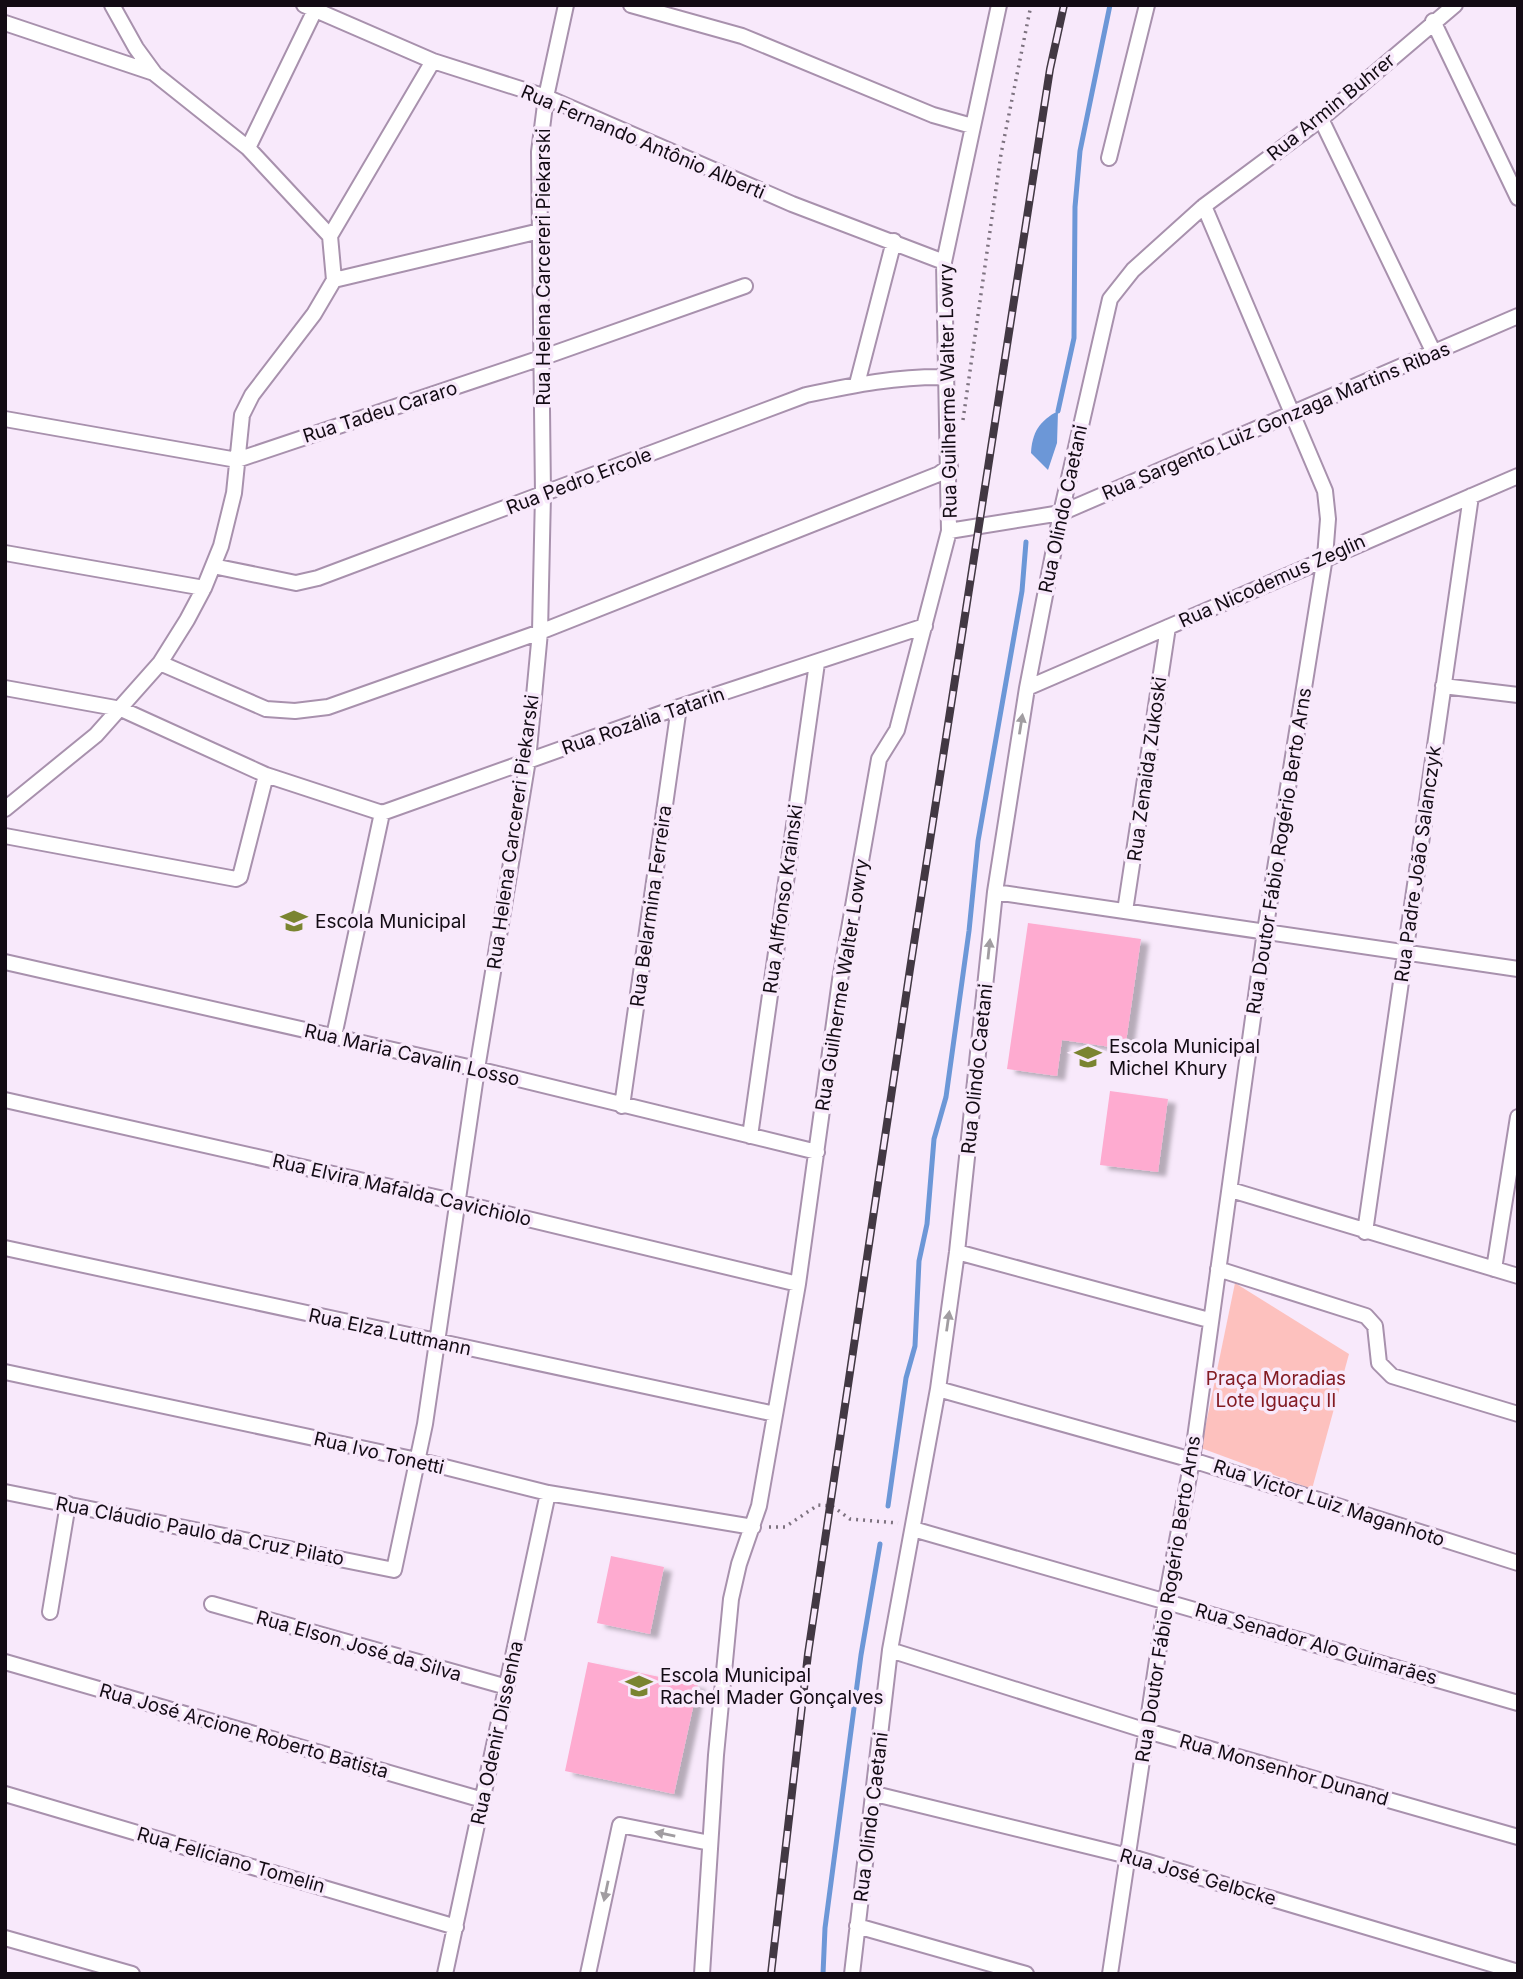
<svg xmlns="http://www.w3.org/2000/svg" width="1523" height="1979" font-family="Inter,sans-serif">
	<style>
		.green { fill: #fdc1be }
		.water { fill: #6c97d7 }
		.lines { fill: none; stroke-linecap: round; stroke-linejoin: round }
		.stream { stroke: #6c97d7; stroke-width: 5 }
		.building { fill: #feabd0; filter: url(#shadow) }
		.minor-casing { stroke: #a891ad; stroke-width: 18 }
		.path { stroke: #7d727f; stroke-width: 3.5; stroke-dasharray: 2 5; stroke-linecap: butt }
		.minor { stroke: #fff; stroke-width: 14 }
		.rail-casing { stroke: #423843; stroke-width: 8 }
		.rail { stroke: #f8e9fb; stroke-width: 5; stroke-dasharray: 16; stroke-linecap: butt }
		.oneway { fill: #a19da1 }
		.labels { text-anchor: middle; dominant-baseline: central; stroke-width: 7; stroke-linejoin: round; paint-order: stroke }
		.street-label { font-size: 19px; fill: #130b14; stroke: #f8e9fb }
		.poi-label { font-size: 19px; fill: #130b14; stroke: #f8e9fb; text-anchor: start }
		.park-label { font-size: 19px; fill: #831c23; stroke: #f8e9fb }
	</style>
	<defs>
		<filter id="shadow"><feDropShadow dx="8" dy="4.5" stdDeviation="2" flood-color="#0004"/></filter>
	</defs>
	<rect width="100%" height="100%" fill="#f8e9fb"/>
	<!-- green -->
	<path class="green" d="M1235,1283L1349,1354L1312,1489L1201,1448Z"/>
	<!-- water -->
	<path class="water" d="M1058,411L1057,443L1048,470L1031,453C1032,433 1039,421 1058,411Z"/>
	<g class="lines">
		<!-- stream -->
		<path class="stream" d="M1058,411L1074,338L1075,207L1080,151L1110,5
			M888,1506L906,1378L915,1346L919,1261L927,1224L934,1139L946,1097L969,931L978,841L1022,591L1026,542
			M823,1974L825,1928L861,1655L880,1544"/>
	</g>
	<!-- building -->
	<path class="building" d="M1028,923L1141,939L1125,1049L1062,1040L1057,1076L1007,1069Z
		M1110,1091L1168,1099L1158,1172L1100,1165Z
		M611,1556L664,1567L650,1634L597,1623Z
		M588,1662L698,1685L674,1794L565,1771Z"/>
	<g class="lines">
		<!-- minor casing -->
		<g class="minor-casing">
			<path id="minor" d="M304,5L433,61L546,97L792,204L944,262
				M631,5L742,36L933,115L972,126
				M1433,21L1518,198
				M5,23L154,73
				M1321,119L1434,353
				M248,148L315,10
				M1109,158L1147,5
				M330,236L433,61
				M334,280L540,231
				M857,384L894,241
				M5,419L237,460L544,357L745,286
				M949,531L1061,513L1518,316
				M5,553L204,588
				M213,566L296,583L318,578L806,395C854,385 898,376 947,377
				M160,663L266,709L295,711L328,707L540,632L939,474L950,466
				M1443,686L1518,695
				M5,688L121,709L266,775L382,813L679,707L925,626
				M1027,688L1518,476
				M5,809L96,735L160,663L187,620L204,588L221,546L234,493L242,415L252,395L314,314L334,280L330,236L248,148L155,74L136,48L112,5
				M5,836L236,879L240,877L266,775
				M995,892L1518,969
				M1125,911L1168,627
				M5,962L477,1069L817,1152
				M334,1036L382,813
				M5,1100L457,1202L798,1284
				M622,1106L679,707
				M750,1136L817,663
				M1231,1190L1518,1276
				M1365,1232L1471,496
				M5,1248L775,1414
				M957,1252L1209,1320
				M1218,1269L1366,1316L1375,1326L1379,1363L1392,1376L1518,1414
				M1494,1269L1518,1117
				M5,1372L417,1460L548,1493L753,1527
				M938,1389L1192,1460L1518,1563
				M5,1492L394,1570L425,1424L477,1069L528,760L540,632L543,494L539,152L546,97L566,5
				M913,1529L1518,1703
				M212,1604L507,1687
				M50,1612L68,1504
				M890,1650L1147,1731L1518,1837
				M5,1662L483,1800
				M5,1794L456,1927
				M875,1794L1128,1856L1518,1972
				M857,1926L1026,1974
				M5,1938L132,1974
				M445,1974L548,1493
				M588,1974L620,1825L710,1843
				M702,1974L716,1755L731,1599L739,1564L759,1506L798,1284L840,980L879,759L897,730L949,531L944,262L999,5
				M852,1974L890,1650L938,1389L957,1252L995,892L1027,688L1061,513L1110,299L1133,270L1204,206L1321,119L1455,5
				M1110,1974L1166,1600L1192,1460L1265,931L1325,557L1328,519L1325,491L1204,206"/>
		</g>
		<!-- path -->
		<path class="path" d="M963,420L1001,154L1031,5
			M769,1527H785L818,1505L832,1506L850,1519L898,1523"/>
		<!-- minor -->
		<use href="#minor" class="minor"/>
		<!-- rail casing -->
		<g class="rail-casing">
			<path id="rail" d="M771,1974L808,1654L910,969L1050,69L1064,5"/>
		</g>
		<!-- rail -->
		<use href="#rail" class="rail"/>
	</g>
	<!-- one-way arrows -->
	<defs><path id="oneway-solid" d="M-6-.8H1V-3.2L6.5 0L1 3.2V.8H-6Z" transform="scale(1.75)"/></defs>
	<g class="oneway">
		<use href="#oneway-solid" transform="translate(1021 724) rotate(-81)"/>
		<use href="#oneway-solid" transform="translate(989 949) rotate(-84)"/>
		<use href="#oneway-solid" transform="translate(948 1321) rotate(-82)"/>
		<use href="#oneway-solid" transform="translate(665 1834) rotate(-168)"/>
		<use href="#oneway-solid" transform="translate(606 1891) rotate(102)"/>
	</g>
	<!-- icons -->
	<defs>
		<g id="school-bare" transform="scale(2.1)"><path d="M0-5L7-2L0 1L-7-2ZM-4 1L0 2.5L4 1V4Q0 6-4 4Z" fill="#7a8430" stroke="#f8e9fb" stroke-width="2.5" paint-order="stroke"/></g>
	</defs>
	<g fill-rule="evenodd">
		<use href="#school-bare" x="294" y="921"/>
		<use href="#school-bare" x="1088" y="1057"/>
		<use href="#school-bare" x="639" y="1686"/>
	</g>
	<g class="labels">
		<!-- street labels -->
		<g class="street-label">
			<text transform="translate(1331 107) rotate(-39)">Rua Armin Buhrer</text>
			<text transform="translate(643 142) rotate(23)">Rua Fernando Antônio Alberti</text>
			<text transform="translate(543 267) rotate(-90)">Rua Helena Carcereri Piekarski</text>
			<text transform="translate(948 391) rotate(-91)">Rua Guilherme Walter Lowry</text>
			<text transform="translate(380 412) rotate(-18)">Rua Tadeu Cararo</text>
			<text transform="translate(1276 421) rotate(-23)">Rua Sargento Luiz Gonzaga Martins Ribas</text>
			<text transform="translate(579 481) rotate(-21)">Rua Pedro Ercole</text>
			<text transform="translate(1063 509) rotate(-78)">Rua Olindo Caetani</text>
			<text transform="translate(1272 581) rotate(-24)">Rua Nicodemus Zeglin</text>
			<text transform="translate(643 721) rotate(-19)">Rua Rozália Tatarin</text>
			<text transform="translate(1147 769) rotate(-82)">Rua Zenaida Zukoski</text>
			<text transform="translate(513 832) rotate(-82)">Rua Helena Carcereri Piekarski</text>
			<text transform="translate(1279 851) rotate(-81)">Rua Doutor Fábio Rogério Berto Arns</text>
			<text transform="translate(1418 864) rotate(-82)">Rua Padre João Salanczyk</text>
			<text transform="translate(783 899) rotate(-82)">Rua Alffonso Krainski</text>
			<text transform="translate(651 906) rotate(-82)">Rua Belarmina Ferreira</text>
			<text transform="translate(842 985) rotate(-81)">Rua Guilherme Walter Lowry</text>
			<text transform="translate(412 1055) rotate(13)">Rua Maria Cavalin Losso</text>
			<text transform="translate(977 1069) rotate(-84)">Rua Olindo Caetani</text>
			<text transform="translate(402 1190) rotate(13)">Rua Elvira Mafalda Cavichiolo</text>
			<text transform="translate(390 1332) rotate(12)">Rua Elza Luttmann</text>
			<text transform="translate(379 1453) rotate(13)">Rua Ivo Tonetti</text>
			<text transform="translate(1329 1503) rotate(18)">Rua Victor Luiz Maganhoto</text>
			<text transform="translate(200 1531) rotate(11)">Rua Cláudio Paulo da Cruz Pilato</text>
			<text transform="translate(1168 1599) rotate(-81)">Rua Doutor Fábio Rogério Berto Arns</text>
			<text transform="translate(1316 1644) rotate(16)">Rua Senador Alo Guimarães</text>
			<text transform="translate(359 1646) rotate(16)">Rua Elson José da Silva</text>
			<text transform="translate(244 1731) rotate(16)">Rua José Arcione Roberto Batista</text>
			<text transform="translate(497 1733) rotate(-78)">Rua Odenir Dissenha</text>
			<text transform="translate(1284 1770) rotate(16)">Rua Monsenhor Dunand</text>
			<text transform="translate(871 1817) rotate(-83)">Rua Olindo Caetani</text>
			<text transform="translate(231 1860) rotate(16)">Rua Feliciano Tomelin</text>
			<text transform="translate(1198 1877) rotate(16)">Rua José Gelbcke</text>
		</g>
		<!-- poi labels -->
		<g class="poi-label">
			<text x="315" y="921">Escola Municipal</text>
			<text x="1109" y="1046">Escola Municipal<tspan x="1109" dy="22">Michel Khury</tspan></text>
			<text x="660" y="1675">Escola Municipal<tspan x="660" dy="22">Rachel Mader Gonçalves</tspan></text>
		</g>
		<!-- park labels -->
		<g class="park-label">
			<text x="1276" y="1378">Praça Moradias<tspan x="1276" dy="22">Lote Iguaçu II</tspan></text>
		</g>
	</g>
	<!-- border -->
	<rect width="1523" height="1979" fill="none" stroke="#130b14" stroke-width="14"/>
</svg>
